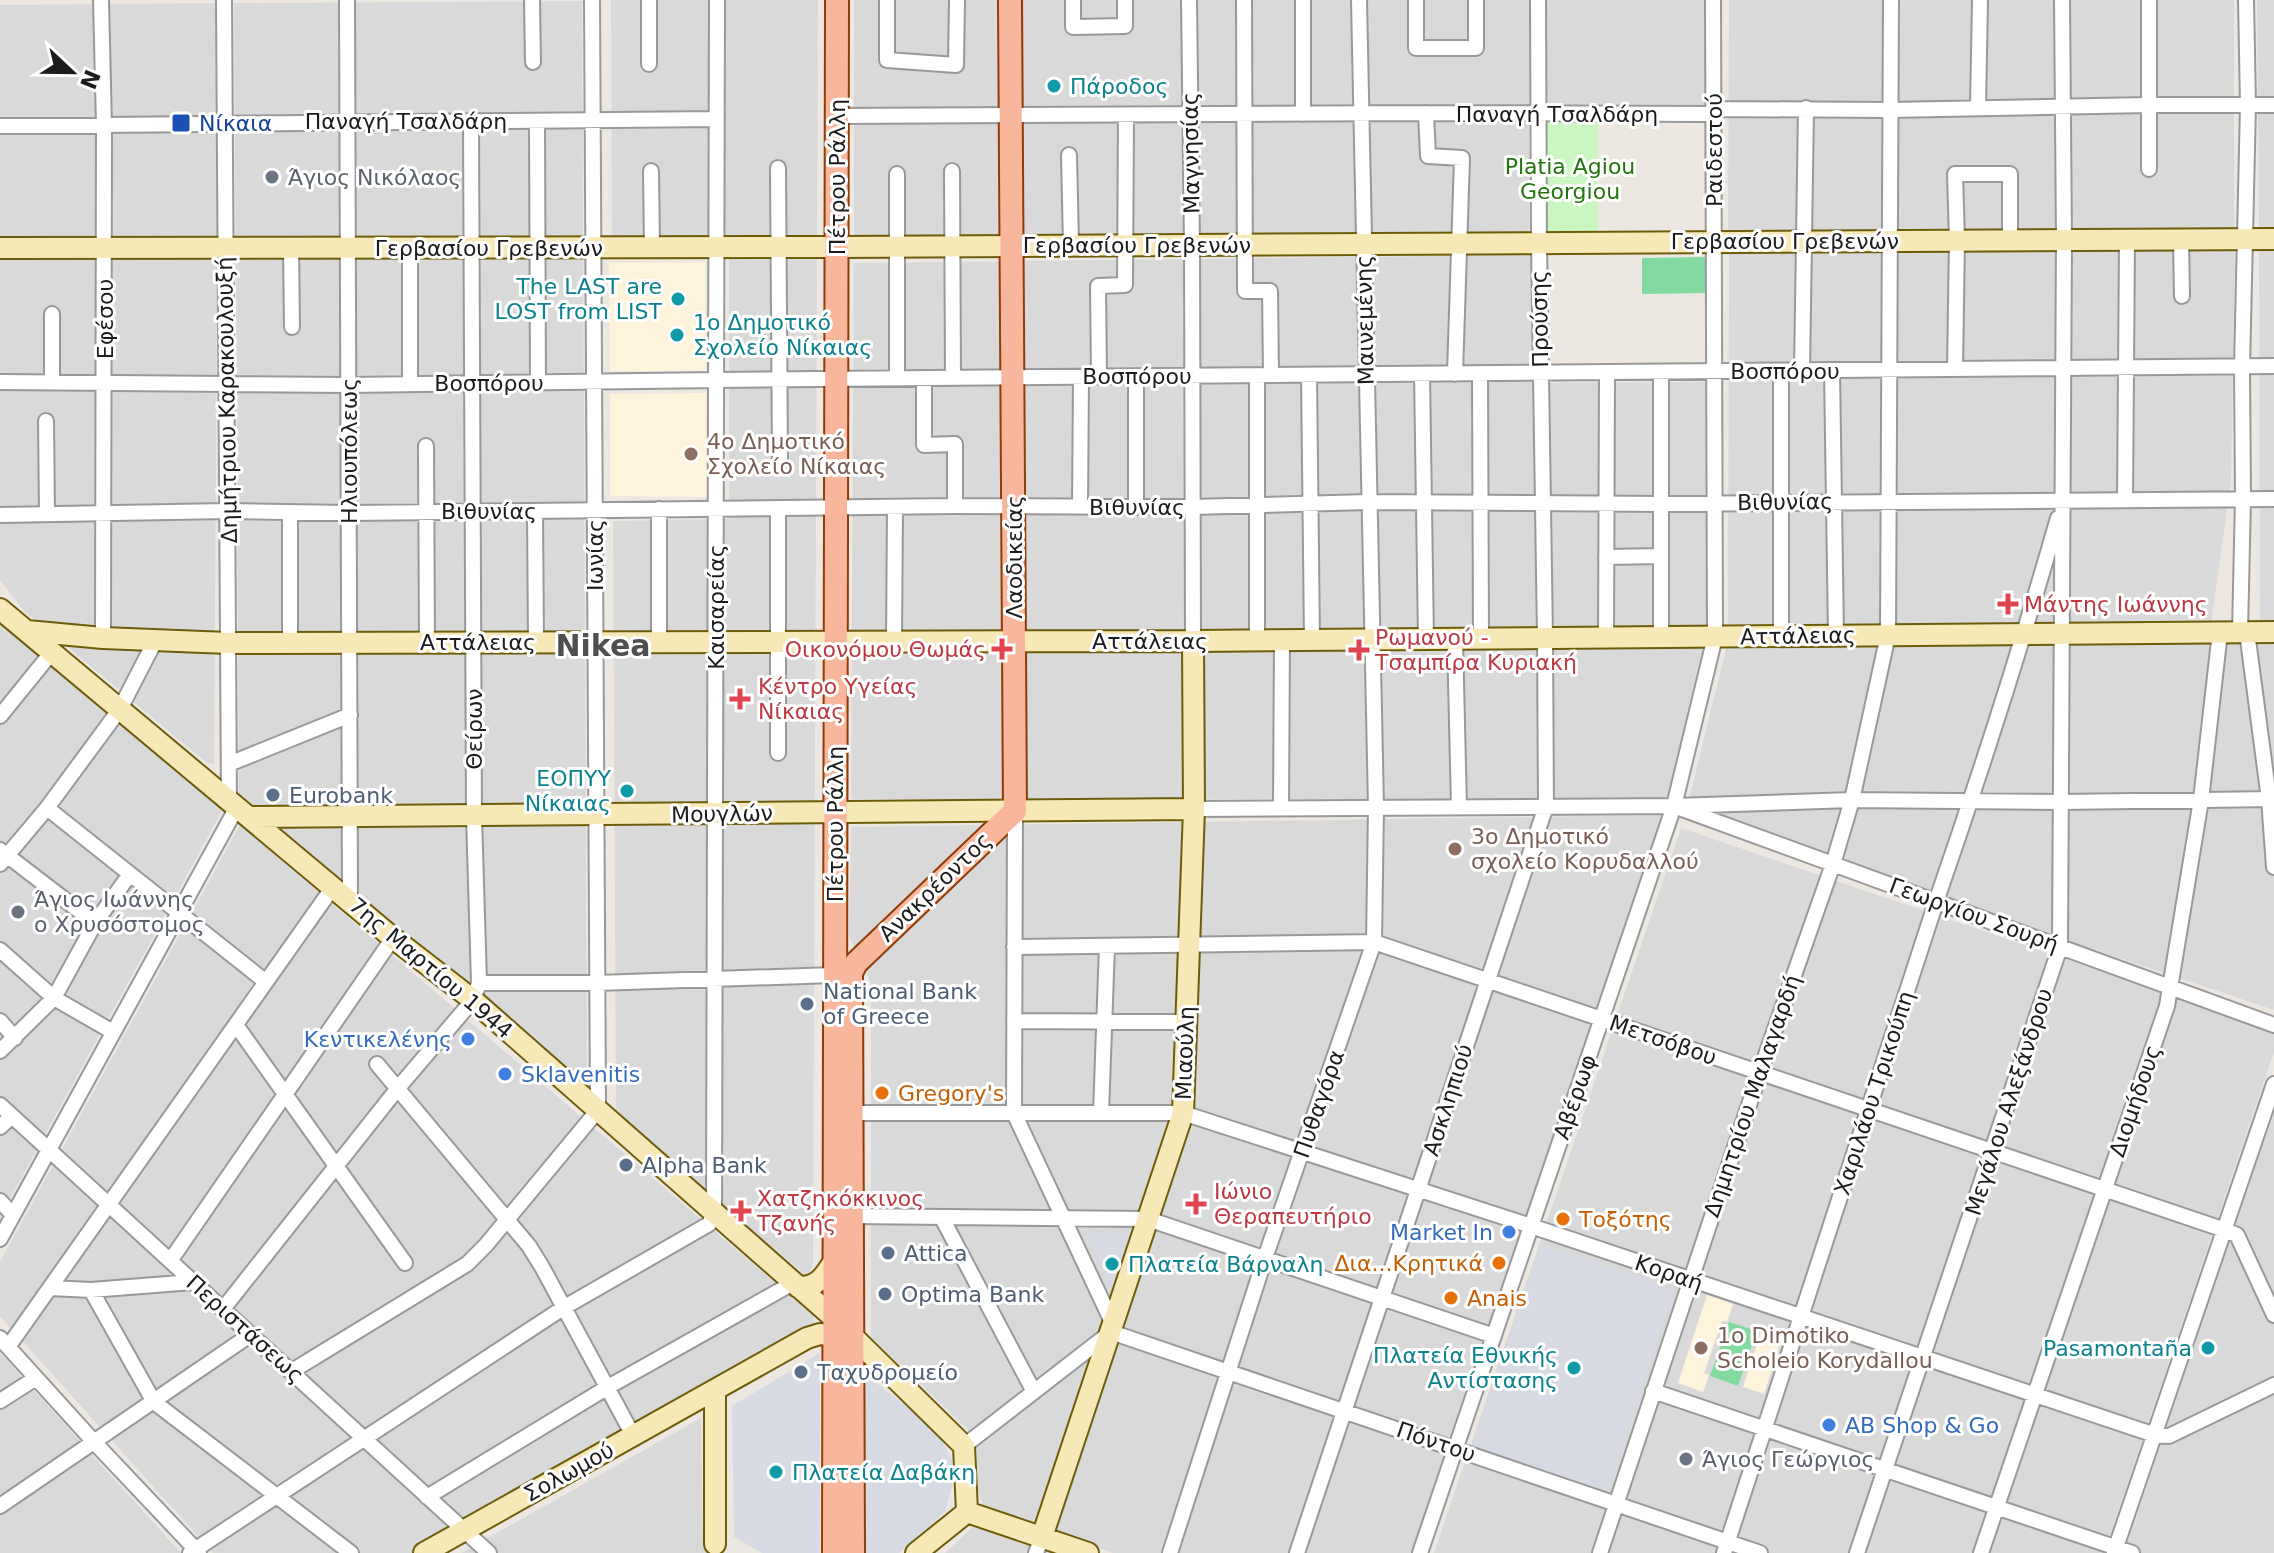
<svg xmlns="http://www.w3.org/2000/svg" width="2274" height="1553" font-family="'DejaVu Sans',sans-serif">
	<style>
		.residential { fill: #dad9da }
		.education { fill: #fef4db }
		.park { fill: #caf7c0 }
		.pitch { fill: #82daa0 }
		.plaza { fill: #d7dae3 }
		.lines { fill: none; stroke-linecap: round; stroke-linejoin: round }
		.street-casing { stroke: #999; stroke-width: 18 }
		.secondary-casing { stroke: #6e5d08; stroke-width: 24 }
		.primary-casing { stroke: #8f3c05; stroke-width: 26 }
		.street { stroke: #fff; stroke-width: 14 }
		.secondary { stroke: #f7e8b7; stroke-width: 20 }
		.primary { stroke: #f8b79c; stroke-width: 22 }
		.culture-dot { fill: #0f9aa8; stroke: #fff; stroke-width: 3 }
		.transit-dot { fill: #1a4fb4; stroke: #fff; stroke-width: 3 }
		.worship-dot { fill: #6b7280; stroke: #fff; stroke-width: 3 }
		.education-dot { fill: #8d6e63; stroke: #fff; stroke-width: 3 }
		.health-dot { fill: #e0444e; stroke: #fff; stroke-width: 3 }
		.service-dot { fill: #5c6f8a; stroke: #fff; stroke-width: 3 }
		.shop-dot { fill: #3f7fe0; stroke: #fff; stroke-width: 3 }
		.food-dot { fill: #e8710a; stroke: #fff; stroke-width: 3 }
		.labels { text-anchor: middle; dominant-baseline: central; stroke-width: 6; stroke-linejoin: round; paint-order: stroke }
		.culture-label { font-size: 22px; fill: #0d838f; stroke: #fff; text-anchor: start }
		.street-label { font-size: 22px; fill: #1c1c1c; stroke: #fff }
		.transit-label { font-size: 22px; fill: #164399; stroke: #fff; text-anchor: start }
		.park-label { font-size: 22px; fill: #23760f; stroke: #fff }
		.worship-label { font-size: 22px; fill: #5b616d; stroke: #fff; text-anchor: start }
		.education-label { font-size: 22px; fill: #785e54; stroke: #fff; text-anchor: start }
		.health-label { font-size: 22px; fill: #be3a42; stroke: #fff; text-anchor: start }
		.service-label { font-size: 22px; fill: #4e5e75; stroke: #fff; text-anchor: start }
		.shop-label { font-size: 22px; fill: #366cbe; stroke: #fff; text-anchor: end }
		.food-label { font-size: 22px; fill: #c56008; stroke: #fff; text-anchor: start }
		.district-label { font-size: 30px; font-weight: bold; fill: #4f4f4f; stroke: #fff }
	</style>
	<rect width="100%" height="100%" fill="#ede7e2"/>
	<!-- residential -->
	<path class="residential" d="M611,0H818L813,1262L810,1273L804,1274L616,1112L613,521L729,519V241H612Z
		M854,0H1704L1705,105L1529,104V237L854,241Z
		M1729,0H2234V228L1728,234Z
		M2257,0H2274V227H2259Z
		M582,1L587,1076L581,1082L239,795L234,3Z
		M219,3L214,764L207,763L24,611L0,580V5Z
		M2235,247L2231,481L2211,624H1728L1729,254Z
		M2259,247H2274V624H2260Z
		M1532,255L1534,383L1710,382L1713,622L1669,799H851L854,263Z
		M0,623L223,809L0,1217Z
		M2274,640V1010L1686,812L1727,645Z
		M1665,815L1413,1553H1113L997,1514L983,1505L978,1491L977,1453L971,1433L871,1337V983L849,936L851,827Z
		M240,825L813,1315L814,1324L412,1553H213L0,1316V1262Z
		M1681,828L2274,1030V1052L2104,1553H1434Z
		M2274,1111V1553H2124Z
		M0,1353L181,1553H0Z
		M701,1418L703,1548L711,1553H461Z
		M973,1527L1049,1553H945Z"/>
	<!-- education -->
	<path class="education" d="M705,262L706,371H610L609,263Z
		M706,393L707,497L610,496V394Z
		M1707,1295L1733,1304L1727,1322L1722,1321L1704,1373L1709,1375L1703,1392L1678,1383Z
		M1761,1332L1782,1338L1764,1394L1743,1387Z"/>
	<!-- park -->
	<path class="park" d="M1543,121H1598V238L1543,237Z"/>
	<!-- pitch -->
	<path class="pitch" d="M1706,257L1707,293L1642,294V258Z
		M1729,1322L1757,1331L1738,1386L1710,1376Z"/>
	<!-- plaza -->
	<path class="plaza" d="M1088,1232L1132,1233L1114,1295Z
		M1541,1245L1674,1289L1608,1492L1473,1446Z
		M820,1353V1553H762L734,1537L732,1406Z
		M862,1372L914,1412L940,1437L952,1459L953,1483L945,1512L899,1553H861Z"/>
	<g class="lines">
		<!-- street casing -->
		<g class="street-casing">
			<path id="street" d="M101,0L104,126L103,638
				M224,0L229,801
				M347,0L350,901
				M532,0L533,62
				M649,0V64
				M887,0V60L956,65L957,0
				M1073,0V27L1125,26V0
				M1189,0L1192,245L1193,641
				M1244,0L1245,291H1270L1271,375
				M1416,0V48H1476V0
				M1978,108L1980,0
				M1426,113L1428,156L1462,158L1455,374
				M1303,114V0
				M837,116L1426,113L1709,114L1714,109L1889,110L2149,105H2274
				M537,121L538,383
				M0,126L717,119
				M1069,155L1071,245
				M778,168L780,461
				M2149,169V0
				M651,171L652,247
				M952,171L953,378
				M2181,239L2182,296
				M291,248L292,327
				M52,314V382
				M1955,369L1957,240L1955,174H2010V240
				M1832,370L1836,636
				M1781,371V636
				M1802,371L1806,108
				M1480,373L1481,639
				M1422,374L1426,639
				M1257,375V641
				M1309,375L1312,640
				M1099,376L1098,286L1125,285L1126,115
				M897,378V174
				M924,378V445L955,444V506
				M0,382L349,385L716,380L2274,366
				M410,384V248
				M46,421L47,514
				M426,446L427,643
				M2125,500L2127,240
				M1080,507L1081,377
				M1136,507V376
				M778,508V753
				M535,511L536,642
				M0,515L228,511L349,513L955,506L1193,507L1368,502L1661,504L2274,499
				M1606,557L1661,556
				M2240,632L2243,499L2242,367L2248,105L2246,0
				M2247,632L2269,799L2274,867
				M1661,637V372
				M1606,638L1607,372
				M1455,639L1459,807
				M659,641V509
				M894,641L895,507
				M290,643V512
				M0,716L52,652
				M229,764L350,715
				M47,808L266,982
				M1281,808L1282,640
				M1194,809L1674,806L1852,800L2062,802L2274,799
				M1682,809L2274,1025
				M1015,811L1014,1113L1113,1324
				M0,850L95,923
				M0,864L47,808L120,709L155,641
				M1014,947L1374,942L2225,1230L2237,1235L2274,1315
				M0,950L54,998L113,1032
				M479,983H597L834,975
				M0,1021L15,1038
				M1014,1021L1186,1022
				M236,1025L405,1263
				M0,1051L54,998L95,923L130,874
				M377,1064L529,1246L542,1267L634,1437
				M0,1105L489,1553
				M852,1113H1183L1531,1226L2155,1435L2169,1436L2274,1385
				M1101,1113L1107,946
				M0,1127L12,1116
				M0,1201L13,1215
				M851,1216L1148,1219L1494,1336
				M942,1218L1034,1392
				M0,1239L237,807
				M170,1261L393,938
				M50,1288L91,1290L193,1282
				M91,1290L154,1402L351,1553
				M223,1309L398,1088L473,1000L479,983L474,816L471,121
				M0,1338L95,1443L199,1553
				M8,1347L333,887
				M292,1371L467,1264L486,1245L598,1110L592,0
				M1653,1391L2132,1553
				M0,1401L36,1378
				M964,1446L1111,1332L1760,1553
				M427,1497L608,1387L793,1283
				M0,1506L250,1335
				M190,1553L563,1308L709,1224L714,1214L717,0
				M1036,1553L1042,1537
				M1170,1553L1265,1258L1374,942L1376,807L1359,0
				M1297,1553L1546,806L1545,638L1539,243L1538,0
				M1420,1553L1674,806L1715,637L1713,0
				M1600,1553L1760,1072L1833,864L1852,800L1888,635L1891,0
				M1724,1553L1936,902C1980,775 2021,647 2058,518
				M1857,1553L2060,947L2064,240L2062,0
				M1981,1553L2167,1006L2201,800L2220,632
				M2114,1553L2274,1084"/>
		</g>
		<!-- secondary casing -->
		<g class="secondary-casing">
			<path id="secondary" d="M0,248L837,247L2274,239
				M0,609L393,938L473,1000L834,1318L964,1446L967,1512
				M27,631L103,638L228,643L1193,641L2274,632
				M250,817L1194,809
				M798,1287C817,1288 824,1277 834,1261
				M967,1512L1088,1553
				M1042,1537L1183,1113L1194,809L1193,641
				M715,1544V1392
				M424,1553L807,1338L820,1334L848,1337
				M916,1553L967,1512"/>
		</g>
		<!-- primary casing -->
		<g class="primary-casing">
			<path id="primary" d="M834,1553L837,0
				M853,1553L851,973L856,963L1015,811L1010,0"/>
		</g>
		<!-- street -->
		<use href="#street" class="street"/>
		<!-- secondary -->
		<use href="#secondary" class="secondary"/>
		<!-- primary -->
		<use href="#primary" class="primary"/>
	</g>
	<!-- markers -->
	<g class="culture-dot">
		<circle cx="1054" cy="86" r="8"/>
		<circle cx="678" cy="299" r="8"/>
		<circle cx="677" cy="335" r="8"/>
		<circle cx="627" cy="791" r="8"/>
		<circle cx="1112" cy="1264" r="8"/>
		<circle cx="2208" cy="1348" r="8"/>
		<circle cx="1574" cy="1368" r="8"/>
		<circle cx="776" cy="1472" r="8"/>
	</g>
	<rect class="transit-dot" x="171" y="113" width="20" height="20" rx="4"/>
	<g class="worship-dot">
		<circle cx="272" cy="177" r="8"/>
		<circle cx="18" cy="912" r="8"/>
		<circle cx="1686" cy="1459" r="8"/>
	</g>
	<g class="education-dot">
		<circle cx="691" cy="454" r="8"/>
		<circle cx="1455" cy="849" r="8"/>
		<circle cx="1701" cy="1348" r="8"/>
	</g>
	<g class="health-dot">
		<path d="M2004 592h8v8h8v8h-8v8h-8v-8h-8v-8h8z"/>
		<path d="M998 637h8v8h8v8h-8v8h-8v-8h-8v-8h8z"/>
		<path d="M1355 638h8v8h8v8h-8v8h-8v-8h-8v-8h8z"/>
		<path d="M736 687h8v8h8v8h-8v8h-8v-8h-8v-8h8z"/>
		<path d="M1192 1192h8v8h8v8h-8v8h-8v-8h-8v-8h8z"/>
		<path d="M737 1199h8v8h8v8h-8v8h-8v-8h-8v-8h8z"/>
	</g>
	<g class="service-dot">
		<circle cx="273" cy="795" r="8"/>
		<circle cx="807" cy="1004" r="8"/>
		<circle cx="626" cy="1165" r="8"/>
		<circle cx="888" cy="1253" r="8"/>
		<circle cx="885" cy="1294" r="8"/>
		<circle cx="801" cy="1372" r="8"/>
	</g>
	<g class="shop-dot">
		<circle cx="468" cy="1039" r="8"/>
		<circle cx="505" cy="1074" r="8"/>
		<circle cx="1509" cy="1232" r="8"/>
		<circle cx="1829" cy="1425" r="8"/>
	</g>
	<g class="food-dot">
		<circle cx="882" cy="1093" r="8"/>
		<circle cx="1563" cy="1219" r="8"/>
		<circle cx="1499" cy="1263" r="8"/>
		<circle cx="1451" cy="1298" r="8"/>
	</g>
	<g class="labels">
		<!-- culture labels -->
		<g class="culture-label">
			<text x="1070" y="86">Πάροδος</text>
			<text x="662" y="286" text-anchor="end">The LAST are<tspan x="662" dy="25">LOST from LIST</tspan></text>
			<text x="693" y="322">1ο Δημοτικό<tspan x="693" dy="25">Σχολείο Νίκαιας</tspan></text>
			<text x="611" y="778" text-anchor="end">ΕΟΠΥΥ<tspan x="611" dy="25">Νίκαιας</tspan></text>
			<text x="1128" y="1264">Πλατεία Βάρναλη</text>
			<text x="2192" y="1348" text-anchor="end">Pasamontaña</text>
			<text x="1558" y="1355" text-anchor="end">Πλατεία Εθνικής<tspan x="1558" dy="25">Αντίστασης</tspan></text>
			<text x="792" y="1472">Πλατεία Δαβάκη</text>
		</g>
		<!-- street labels -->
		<g class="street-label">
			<text x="1557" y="114">Παναγή Τσαλδάρη</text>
			<text x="406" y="121">Παναγή Τσαλδάρη</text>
			<text transform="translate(1714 150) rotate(-90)">Ραιδεστού</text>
			<text transform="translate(1191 153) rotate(-91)">Μαγνησίας</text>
			<text transform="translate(837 177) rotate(-90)">Πέτρου Ράλλη</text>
			<text x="1785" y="241">Γερβασίου Γρεβενών</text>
			<text x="1137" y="245">Γερβασίου Γρεβενών</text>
			<text x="489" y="248">Γερβασίου Γρεβενών</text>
			<text transform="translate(105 319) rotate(-90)">Εφέσου</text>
			<text transform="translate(1540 319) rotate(-91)">Προύσης</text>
			<text transform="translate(1365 320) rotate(-91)">Μαινεμένης</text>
			<text x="1785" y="371">Βοσπόρου</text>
			<text x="1137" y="376">Βοσπόρου</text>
			<text x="489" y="383">Βοσπόρου</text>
			<text transform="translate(227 400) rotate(-91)">Δημήτριου Καρακουλουξή</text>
			<text transform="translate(349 451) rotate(-90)">Ηλιουπόλεως</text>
			<text transform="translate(1785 502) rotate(-1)">Βιθυνίας</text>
			<text x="1137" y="507">Βιθυνίας</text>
			<text x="489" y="511">Βιθυνίας</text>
			<text transform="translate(595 555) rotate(-90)">Ιωνίας</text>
			<text transform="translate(1014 557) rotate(-90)">Λαοδικείας</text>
			<text transform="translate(716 607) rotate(-90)">Καισαρείας</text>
			<text transform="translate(1798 636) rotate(-1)">Αττάλειας</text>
			<text x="1150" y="641">Αττάλειας</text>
			<text x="478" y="642">Αττάλειας</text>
			<text transform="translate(474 729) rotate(-90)">Θείρων</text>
			<text transform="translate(722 814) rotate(-1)">Μουγλών</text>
			<text transform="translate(835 824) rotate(-90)">Πέτρου Ράλλη</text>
			<text transform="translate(935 887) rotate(-44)">Ανακρέοντος</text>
			<text transform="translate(1974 915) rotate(20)">Γεωργίου Σουρή</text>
			<text transform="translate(431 968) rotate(40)">7ης Μαρτίου 1944</text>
			<text transform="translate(1663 1040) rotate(19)">Μετσόβου</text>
			<text transform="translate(1185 1053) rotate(-88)">Μιαούλη</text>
			<text transform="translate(1874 1093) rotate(-72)">Χαριλάου Τρικούπη</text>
			<text transform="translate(1752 1096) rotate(-71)">Δημητρίου Μαλαγαρδή</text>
			<text transform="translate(1575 1097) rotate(-71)">Αβέρωφ</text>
			<text transform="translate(1448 1100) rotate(-72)">Ασκληπιού</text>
			<text transform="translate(2135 1101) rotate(-71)">Διομήδους</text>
			<text transform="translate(2009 1102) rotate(-72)">Μεγάλου Αλεξάνδρου</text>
			<text transform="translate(1319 1104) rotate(-71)">Πυθαγόρα</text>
			<text transform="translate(1669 1273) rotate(19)">Κοραή</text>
			<text transform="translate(245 1329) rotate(42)">Περιστάσεως</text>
			<text transform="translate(1436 1442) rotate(19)">Πόντου</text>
			<text transform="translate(569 1472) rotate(-29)">Σολωμού</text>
		</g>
		<!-- transit labels -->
		<g class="transit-label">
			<text x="199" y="123">Νίκαια</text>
		</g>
		<!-- park labels -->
		<g class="park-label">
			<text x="1570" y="166">Platia Agiou<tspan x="1570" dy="25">Georgiou</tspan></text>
		</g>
		<!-- worship labels -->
		<g class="worship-label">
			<text x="288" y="177">Άγιος Νικόλαος</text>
			<text x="34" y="899">Άγιος Ιωάννης<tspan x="34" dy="25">ο Χρυσόστομος</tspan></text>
			<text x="1702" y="1459">Άγιος Γεώργιος</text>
		</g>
		<!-- education labels -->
		<g class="education-label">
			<text x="707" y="441">4ο Δημοτικό<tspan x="707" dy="25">Σχολείο Νίκαιας</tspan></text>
			<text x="1471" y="836">3ο Δημοτικό<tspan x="1471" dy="25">σχολείο Κορυδαλλού</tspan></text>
			<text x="1717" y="1335">1o Dimotiko<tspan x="1717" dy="25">Scholeio Korydallou</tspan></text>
		</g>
		<!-- health labels -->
		<g class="health-label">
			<text x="2024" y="604">Μάντης Ιωάννης</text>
			<text x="1375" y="637">Ρωμανού -<tspan x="1375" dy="25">Τσαμπίρα Κυριακή</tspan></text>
			<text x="986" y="649" text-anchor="end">Οικονόμου Θωμάς</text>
			<text x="758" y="686">Κέντρο Υγείας<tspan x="758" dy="25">Νίκαιας</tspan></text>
			<text x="1214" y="1191">Ιώνιο<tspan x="1214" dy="25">Θεραπευτήριο</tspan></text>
			<text x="757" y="1198">Χατζηκόκκινος<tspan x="757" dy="25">Τζανής</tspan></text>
		</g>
		<!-- service labels -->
		<g class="service-label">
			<text x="289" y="795">Eurobank</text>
			<text x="823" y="991">National Bank<tspan x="823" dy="25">of Greece</tspan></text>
			<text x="642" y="1165">Alpha Bank</text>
			<text x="904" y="1253">Attica</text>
			<text x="901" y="1294">Optima Bank</text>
			<text x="817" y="1372">Ταχυδρομείο</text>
		</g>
		<!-- shop labels -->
		<g class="shop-label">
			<text x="452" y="1039">Κεντικελένης</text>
			<text x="521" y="1074" text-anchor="start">Sklavenitis</text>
			<text x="1493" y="1232">Market In</text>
			<text x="1845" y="1425" text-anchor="start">ΑΒ Shop &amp; Go</text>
		</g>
		<!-- food labels -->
		<g class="food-label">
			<text x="898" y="1093">Gregory's</text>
			<text x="1579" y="1219">Τοξότης</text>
			<text x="1483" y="1263" text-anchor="end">Δια...Κρητικά</text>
			<text x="1467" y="1298">Anais</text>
		</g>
		<!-- district labels -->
		<g class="district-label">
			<text x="603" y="645">Nikea</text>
		</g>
	</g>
	<!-- north arrow -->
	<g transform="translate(72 72) rotate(112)" stroke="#ffffff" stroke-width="6" paint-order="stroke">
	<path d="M0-6L14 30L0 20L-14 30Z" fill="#1c1c1c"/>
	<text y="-12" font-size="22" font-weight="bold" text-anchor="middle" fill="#1c1c1c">N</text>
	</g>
</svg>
